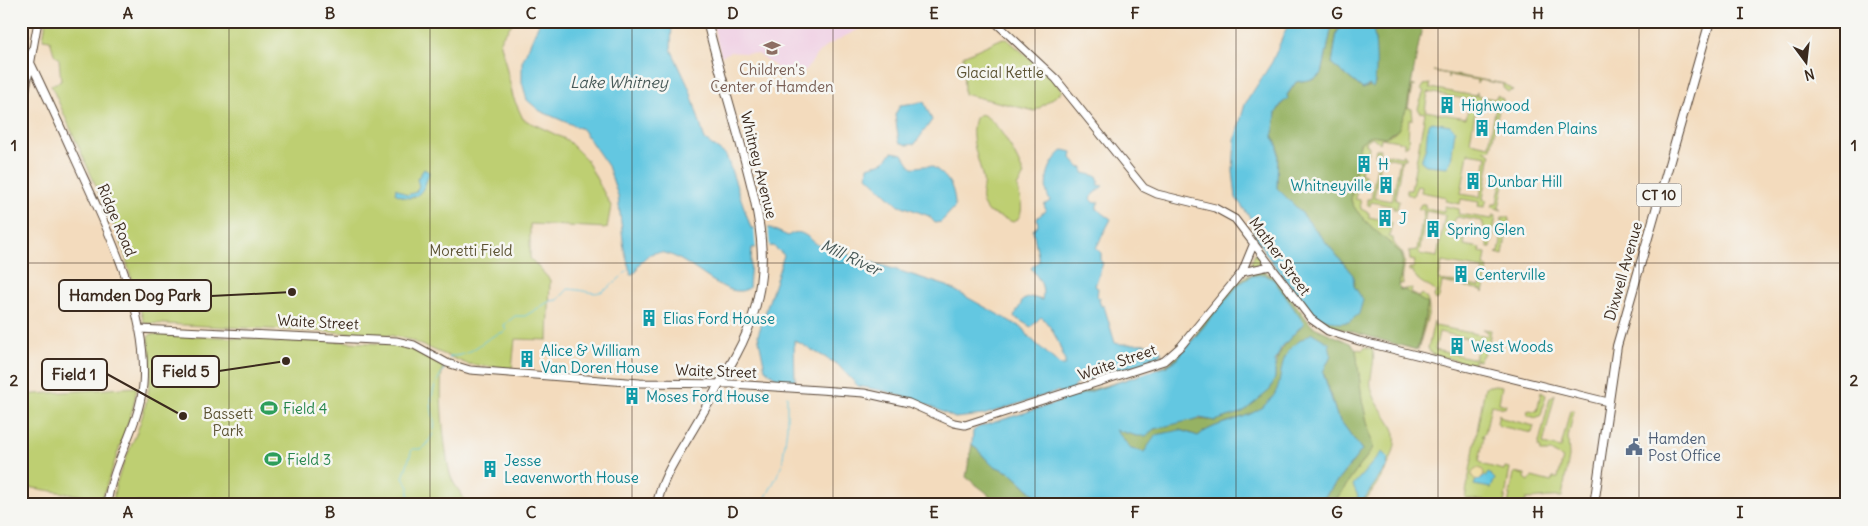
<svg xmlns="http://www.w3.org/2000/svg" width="1868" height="526" font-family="Delius,sans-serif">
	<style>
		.built { fill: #f0d0e4 }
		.green { fill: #becf72; stroke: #7c7c48; fill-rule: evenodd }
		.forest { fill: #96b264; stroke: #686e41 }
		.sand { fill: #eeda9e; stroke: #94825e }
		.water { fill: #63c7e1; stroke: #4f7880 }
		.pier { fill: #f3dbbd }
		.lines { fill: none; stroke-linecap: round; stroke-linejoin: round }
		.stream { stroke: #63c7e1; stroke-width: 1 }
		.secondary-casing { stroke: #574536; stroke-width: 9 }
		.primary-casing { stroke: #574536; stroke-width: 10 }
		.secondary { stroke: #fff; stroke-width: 7 }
		.primary { stroke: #fff; stroke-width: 8 }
		.grid { fill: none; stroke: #3b2a1e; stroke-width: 1; stroke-opacity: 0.55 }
		.labels { text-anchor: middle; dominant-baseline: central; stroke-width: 5; stroke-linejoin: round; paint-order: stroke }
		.shield { fill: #f6f6f2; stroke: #73675e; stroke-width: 1 }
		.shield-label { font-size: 14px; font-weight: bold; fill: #3b2a1e }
		.education-label { font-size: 15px; fill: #785e54; stroke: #f6f6f2 }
		.park-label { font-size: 15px; fill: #5c5333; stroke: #f6f6f2 }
		.culture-label { font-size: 15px; fill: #0d838f; stroke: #f6f6f2; text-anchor: start }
		.street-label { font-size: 15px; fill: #3b2a1e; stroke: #f6f6f2 }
		.leisure-label { font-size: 15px; fill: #27864d; stroke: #f6f6f2; text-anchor: start }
		.service-label { font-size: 15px; fill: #4e5e75; stroke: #f6f6f2; text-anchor: start }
		.water-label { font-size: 16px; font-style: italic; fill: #475958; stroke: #f6f6f2 }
		.leader { fill: none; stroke: #3b2a1e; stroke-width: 2 }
		.callout-dot { fill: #3b2a1e; stroke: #f6f6f2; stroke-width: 2 }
		.callout { fill: #f6f6f2; stroke: #3b2a1e; stroke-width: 2 }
		.callout-label { font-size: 16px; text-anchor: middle; font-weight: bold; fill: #3b2a1e }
		.neatline { fill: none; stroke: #3b2a1e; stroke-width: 2 }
		.grid-label { font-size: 16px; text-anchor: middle; font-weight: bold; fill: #3b2a1e }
	</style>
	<rect width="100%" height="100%" fill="#f6f6f2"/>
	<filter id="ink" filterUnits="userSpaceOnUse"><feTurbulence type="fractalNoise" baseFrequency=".02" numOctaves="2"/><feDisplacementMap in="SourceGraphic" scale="10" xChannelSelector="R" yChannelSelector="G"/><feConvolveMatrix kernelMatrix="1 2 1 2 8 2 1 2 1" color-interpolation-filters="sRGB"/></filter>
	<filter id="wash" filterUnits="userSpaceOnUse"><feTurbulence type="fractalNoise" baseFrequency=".0096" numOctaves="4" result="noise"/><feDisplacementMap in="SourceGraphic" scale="20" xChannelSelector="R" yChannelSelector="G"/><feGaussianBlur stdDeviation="1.12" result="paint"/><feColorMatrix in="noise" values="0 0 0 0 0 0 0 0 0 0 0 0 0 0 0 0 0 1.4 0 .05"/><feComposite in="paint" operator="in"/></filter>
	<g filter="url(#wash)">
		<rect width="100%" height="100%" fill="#f3dbbd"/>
		<!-- built -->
		<path class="built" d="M712,21H875L828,45L817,54L810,65L803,72L784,79L775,66L758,54L730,52L721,56Z
			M576,499L610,502L609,505H577Z"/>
		<!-- green -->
		<path class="green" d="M46,21H514L500,40L513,97L523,119L567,140L586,159L611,206L607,228L530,224V258L550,280L548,340L515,339L512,369L467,364L410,340L389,335L144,323L121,242L51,85L61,81L59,59L54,54L50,40L43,39Z
			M1003,38L1007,39L1042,69L1063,91L1035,111L964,94L963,56Z
			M1433,71L1505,84L1513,90L1508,92L1503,88V84L1479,80L1477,84V80L1449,75L1448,79V74Z
			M1430,84V88L1475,96L1477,92V96L1495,99L1497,95L1503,99V103H1500L1491,149L1484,150L1491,154L1483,199L1487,200L1484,207L1478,206L1479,202L1461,199L1460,204L1445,201L1446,197L1421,192L1422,187L1417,186L1413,196L1407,194V190H1411L1425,113L1420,112L1418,108L1424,91L1421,90L1424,85ZM1428,92L1470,100L1466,118L1425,111ZM1477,101L1496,105L1489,146L1470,142ZM1468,153L1487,156L1480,197L1461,194Z
			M1411,85L1416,86L1412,87L1408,108L1411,109L1412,120H1409L1408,145L1404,147V142L1381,138L1380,143L1372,137L1365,142L1369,147L1368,153H1364L1360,174L1365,175L1364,180L1359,179L1355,199L1360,200L1361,209L1369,213V217L1392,222L1389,237L1393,238C1393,247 1400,247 1403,255C1407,264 1401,274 1403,284H1399L1400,290L1412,288L1411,293L1419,297L1422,294C1428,298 1429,304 1429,312L1418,350L1428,305L1400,291C1397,278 1406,265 1401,253C1387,240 1355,216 1351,200L1360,143L1371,135L1385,137L1395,133L1407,107Z
			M980,114C997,117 1018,159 1024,175L1017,187C1020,199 1027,215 1013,222L988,212C976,197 985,192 983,179C979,159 968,138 975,118Z
			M1376,149H1380L1379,153L1402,157L1403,154L1406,157V159H1402L1395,200L1399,201L1397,209H1393L1394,206L1371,202L1370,206L1367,204V199H1371L1379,155L1375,154ZM1381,156L1400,160L1392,201L1374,198Z
			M1497,178L1505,179L1499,208L1502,210L1492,207L1493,204H1497L1501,181Z
			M1421,204H1425V208L1444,211L1445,206L1459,209L1458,214L1492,219L1493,215L1496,216L1491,248H1488V239L1491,234L1485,231L1482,221L1457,217L1450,227L1455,239L1465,240L1464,245L1480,248L1479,252L1486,253L1484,266L1488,267L1483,293L1482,290L1442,282L1439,298L1436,300L1434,296L1436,292C1428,284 1416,283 1413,271H1409V268H1413L1415,261L1410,260L1409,251L1417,250L1424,210L1418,209ZM1426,211L1445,215L1437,257L1419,254ZM1442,262L1484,269L1480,287L1439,280Z
			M1502,217H1508L1509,220L1503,255L1496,253L1499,252L1504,222L1501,221Z
			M1255,253L1263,263L1251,267L1250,265Z
			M1434,321L1435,326L1487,336L1488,332L1483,329L1491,330L1488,347L1479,361L1475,360L1473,365L1431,354L1428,348ZM1439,332L1479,341L1475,359L1435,350Z
			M151,334L269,339L276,343L286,339L392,344L415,351L443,365C438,389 444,449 450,474C453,486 464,494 466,505H216L114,502C111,486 132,446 138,429C149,399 154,369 148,337Z
			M1365,347L1372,349C1377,359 1369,375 1371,387C1374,402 1386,415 1393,428C1404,451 1374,488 1362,505H1332L1373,448L1362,400L1356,349L1362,350Z
			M1495,385L1502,386L1499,403L1506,405L1505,408L1491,405L1485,433L1482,436L1484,437L1479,461L1484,465L1504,470L1505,467L1510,468L1504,504L1465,498L1485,387Z
			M137,387L133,408L102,499L21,486V395Z
			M1541,392L1546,395L1541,415L1536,418L1527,415L1528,410L1537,411Z
			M1555,394L1543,444L1561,448L1570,410L1574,411L1568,437L1569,457L1562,497C1550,496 1539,499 1526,499L1525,505H1508L1514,473L1525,475V478L1529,481L1532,477L1551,482L1553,478H1558L1563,458L1552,452H1540L1541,448L1538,447L1550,398Z
			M1499,414L1502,418L1534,426L1532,433L1499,426L1497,423Z"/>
		<!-- forest -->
		<path class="forest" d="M1333,21H1349L1337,31L1332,64L1363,89L1375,84V40L1370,23L1352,21H1423L1407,107L1398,130L1385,137L1371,135L1360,143L1351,200C1355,216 1387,240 1401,253C1406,265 1397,278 1400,291L1404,290L1428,304L1417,350L1328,325L1311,315L1363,300L1354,286L1353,275L1300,211L1277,188L1278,147L1273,137L1276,113L1296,82L1314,79L1322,74Z
			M1264,271L1276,279L1312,326L1352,344L1356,349L1362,400L1373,448L1332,505H1318L1362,450L1337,416L1323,371L1331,355L1282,368C1279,425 1229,412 1198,436L1180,430L1144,452L1131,450L1115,429L1137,436C1160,426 1189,416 1215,421L1275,378C1275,350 1287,342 1304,323L1239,284L1176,360L1159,370L1077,397L1076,394C1099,387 1157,373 1173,360C1202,337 1224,274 1264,271Z
			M972,444L992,465L1011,473L1034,495L1056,498L1060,505H994L987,493L966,477Z"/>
		<!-- sand -->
		<path class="sand" d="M1472 474a6 6 0 1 1 12 0a6 6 0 1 1-12 0Z"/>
		<!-- water -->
		<path class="water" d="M540,21H672L671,49L690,90L705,140L726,155L751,228H770L788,236C800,227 807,237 818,245L947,286L1024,329L1029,337L1060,365H1065V361C1060,346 1054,328 1041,317L1031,327L1014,317L1023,300L1031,297L1042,300C1045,284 1039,280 1031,268L1039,261L1033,230L1038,225L1037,218L1046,210L1044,205L1050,201C1041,184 1049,160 1064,150L1072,152L1071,158L1080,168L1083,167V173L1097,176L1099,181L1098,185L1103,186L1090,198L1095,203L1099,202L1097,205V209L1111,219L1096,248L1101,253V262L1103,263L1095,286L1098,288L1097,297L1101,298L1099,300L1101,306H1104L1115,343C1130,347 1150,338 1162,352L1160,356L1152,361L1090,380L1082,378L1073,372L1079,382L1073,387L1077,396L1167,366L1176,360L1239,284L1252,276L1264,274L1274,280L1304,323L1281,348L1275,362V378L1270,390L1243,412L1215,421L1200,418L1154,429L1146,436H1137L1116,430L1131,449L1144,452L1156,435L1180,430L1198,436C1219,419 1249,422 1269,401C1284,387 1277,368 1288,352C1292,344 1305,338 1312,333L1329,343L1331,355L1323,372L1337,416L1362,450L1318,505H1060L1056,498L1035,495L1011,473L992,465L972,444L973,431L979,427L1062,401L1059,391L983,415L955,418L930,406L889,392L858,386L837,364L794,340L795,381L791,385L783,384L765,369L758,335L784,255L773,246L752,248L749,288C721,307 671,230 644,259C640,263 637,265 637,271L631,275L624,249L618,196L608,166L582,129L540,111L527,100L522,82V62Z
			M1293,21H1333L1322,74L1314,79L1296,82L1287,95L1288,99L1282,103L1276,113L1273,137L1278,147L1277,188L1300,211L1353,275L1354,286L1363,300L1359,314L1349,322L1339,323L1311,315L1266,254L1253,231L1251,219L1236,198L1233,171L1235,139L1245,104L1272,62L1286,29Z
			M1348,21C1353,21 1367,20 1371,25C1377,32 1378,81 1373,88L1369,85L1363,89L1332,64L1337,32Z
			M924,102L932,120L915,144L907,145L899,142L895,115L900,105Z
			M1432,122L1450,125L1455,130L1451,161L1447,167L1426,165L1421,161L1426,147L1428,124Z
			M892,152L903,154C915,174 911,165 931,166C948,176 955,187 955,207L941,222L935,223L929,216L897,204L867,176L868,167L885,161Z
			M424,169L429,172C425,191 415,206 395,193L396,188L407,195L416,192L419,186L417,179Z
			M1382,452L1388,458L1387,466L1360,505H1341L1342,502L1356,500L1358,496L1353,485Z
			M1489,473L1495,479L1491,488L1474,485L1476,480H1480Z"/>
		<!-- pier -->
		<path class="pier" d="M754,226H768L770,249L756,250Z"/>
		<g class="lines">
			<!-- stream -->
			<path class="stream" d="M624,274L629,269
				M449,359L451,356C474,357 483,336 505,332L506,331L504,325L515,316H525L550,301L558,300L568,289C598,291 595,301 621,277
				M408,505L409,487L403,478L412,449H422C445,426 428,418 432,396C434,385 440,376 445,367
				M762,505L782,466L787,427V396"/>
		</g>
	</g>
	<g filter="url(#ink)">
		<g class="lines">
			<!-- secondary casing -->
			<g class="secondary-casing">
				<path id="secondary" d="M994,21L1056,79L1144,188L1157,194L1215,208L1235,219L1311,319L1328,331L1359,341L1608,402
					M21,43C40,82 59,123 77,163C107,228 149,312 143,385C139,427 112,463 107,505
					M21,116L38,21
					M1242,272L1270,266
					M139,329L396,341L414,345L447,363L470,370L640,383L732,384L864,393L909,403L954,423L965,425L1164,361L1181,346L1242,272L1254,243"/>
			</g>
			<!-- primary casing -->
			<g class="primary-casing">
				<path id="primary" d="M657,505C661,480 676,458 689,436C705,409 721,382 736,355C778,278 761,220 740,142C729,102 717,62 707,21
					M1594,505L1617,346L1710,21"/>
			</g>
			<!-- secondary -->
			<use href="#secondary" class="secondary"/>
			<!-- primary -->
			<use href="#primary" class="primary"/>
		</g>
	</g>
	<!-- grid -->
	<path class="grid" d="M229,21V505M430,21V505M632,21V505M833,21V505M1035,21V505M1236,21V505M1438,21V505M1639,21V505M21,263H1847"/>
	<!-- icons -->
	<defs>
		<g id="school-bare" transform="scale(1.35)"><path d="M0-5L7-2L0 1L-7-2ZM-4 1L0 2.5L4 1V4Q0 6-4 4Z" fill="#8d6e63" stroke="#f6f6f2" stroke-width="2.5" paint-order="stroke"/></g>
		<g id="building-bare" transform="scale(1.35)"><path d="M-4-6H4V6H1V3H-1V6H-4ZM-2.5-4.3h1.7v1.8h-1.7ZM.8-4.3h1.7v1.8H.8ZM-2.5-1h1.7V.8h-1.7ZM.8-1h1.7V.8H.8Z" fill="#0f9aa8" stroke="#f6f6f2" stroke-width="2.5" paint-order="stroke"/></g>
		<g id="stadium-bare" transform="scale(1.35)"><path d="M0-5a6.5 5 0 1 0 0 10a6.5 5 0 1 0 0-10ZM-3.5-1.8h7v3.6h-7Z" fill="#2e9e5b" stroke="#f6f6f2" stroke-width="2.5" paint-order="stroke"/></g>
		<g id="civic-bare" transform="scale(1.35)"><path d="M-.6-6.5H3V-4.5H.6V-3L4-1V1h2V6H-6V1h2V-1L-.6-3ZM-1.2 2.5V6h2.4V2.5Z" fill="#5c6f8a" stroke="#f6f6f2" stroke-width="2.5" paint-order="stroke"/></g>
	</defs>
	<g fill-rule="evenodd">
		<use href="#school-bare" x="772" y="48"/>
		<use href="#building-bare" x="1447" y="105"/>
		<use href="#building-bare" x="1482" y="128"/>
		<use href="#building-bare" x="1364" y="164"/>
		<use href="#building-bare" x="1473" y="181"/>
		<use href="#building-bare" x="1386" y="185"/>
		<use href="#building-bare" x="1385" y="218"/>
		<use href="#building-bare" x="1433" y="229"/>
		<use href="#building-bare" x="1461" y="274"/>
		<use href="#building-bare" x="649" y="318"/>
		<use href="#building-bare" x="1457" y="346"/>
		<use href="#building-bare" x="527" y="359"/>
		<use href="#building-bare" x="632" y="396"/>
		<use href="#stadium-bare" x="269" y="408"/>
		<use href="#civic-bare" x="1634" y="447"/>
		<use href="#stadium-bare" x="273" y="459"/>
		<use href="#building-bare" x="490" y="469"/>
	</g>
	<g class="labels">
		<!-- shield labels -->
		<rect class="shield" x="1636.5" y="183.5" width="45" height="23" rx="4"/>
		<g class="shield-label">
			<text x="1659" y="195">CT 10</text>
		</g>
		<!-- education labels -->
		<g class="education-label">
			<text x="772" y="69">Children's<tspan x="772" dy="17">Center of Hamden</tspan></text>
		</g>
		<!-- park labels -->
		<g class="park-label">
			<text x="1000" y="72">Glacial Kettle</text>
			<text x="471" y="250">Moretti Field</text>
			<text x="228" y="413">Bassett<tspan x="228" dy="17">Park</tspan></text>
		</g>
		<!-- culture labels -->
		<g class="culture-label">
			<text x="1461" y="105">Highwood</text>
			<text x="1496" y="128">Hamden Plains</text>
			<text x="1378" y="164">H</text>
			<text x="1487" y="181">Dunbar Hill</text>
			<text x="1372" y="185" text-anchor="end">Whitneyville</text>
			<text x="1399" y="218">J</text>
			<text x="1447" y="229">Spring Glen</text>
			<text x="1475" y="274">Centerville</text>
			<text x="663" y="318">Elias Ford House</text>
			<text x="1471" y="346">West Woods</text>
			<text x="541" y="350">Alice &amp; William<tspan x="541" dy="17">Van Doren House</tspan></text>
			<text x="646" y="396">Moses Ford House</text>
			<text x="504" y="460">Jesse<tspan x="504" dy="17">Leavenworth House</tspan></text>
		</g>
		<!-- street labels -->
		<g class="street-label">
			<text transform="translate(759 165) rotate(76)">Whitney Avenue</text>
			<text transform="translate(117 220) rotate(67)">Ridge Road</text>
			<text transform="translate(1280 256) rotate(54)">Mather Street</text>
			<text transform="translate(1623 271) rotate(-74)">Dixwell Avenue</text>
			<text transform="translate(318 322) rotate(3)">Waite Street</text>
			<text transform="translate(1117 362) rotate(-19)">Waite Street</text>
			<text transform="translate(716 371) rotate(2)">Waite Street</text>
		</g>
		<!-- leisure labels -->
		<g class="leisure-label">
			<text x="283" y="408">Field 4</text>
			<text x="287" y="459">Field 3</text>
		</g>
		<!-- service labels -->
		<g class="service-label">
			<text x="1648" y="438">Hamden<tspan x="1648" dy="17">Post Office</tspan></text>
		</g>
		<!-- water labels -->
		<g class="water-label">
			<text x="619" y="82">Lake Whitney</text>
			<text transform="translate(851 257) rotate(25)">Mill River</text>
		</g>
	</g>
	<!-- callouts -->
	<path class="leader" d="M292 292L211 296M286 361L219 371M183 416L107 374"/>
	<g class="callout-dot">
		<circle cx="292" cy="292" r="5"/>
		<circle cx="286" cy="361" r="5"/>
		<circle cx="183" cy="416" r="5"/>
	</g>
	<g class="callout">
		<rect x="59" y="280" width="152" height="31" rx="5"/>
		<rect x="152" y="356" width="67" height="31" rx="5"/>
		<rect x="42" y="359" width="65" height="31" rx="5"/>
	</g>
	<g class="callout-label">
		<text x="135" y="301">Hamden Dog Park</text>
		<text x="186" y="377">Field 5</text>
		<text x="74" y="380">Field 1</text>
	</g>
	<!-- margin -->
	<rect width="1868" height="526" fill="none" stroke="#f6f6f2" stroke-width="55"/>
	<!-- north arrow -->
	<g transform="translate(1806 62) rotate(165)" stroke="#f6f6f2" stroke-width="4" paint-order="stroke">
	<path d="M0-4L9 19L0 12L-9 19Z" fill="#3b2a1e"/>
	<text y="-8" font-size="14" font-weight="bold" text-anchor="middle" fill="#3b2a1e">N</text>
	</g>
	<rect x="28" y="28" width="1812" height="470" class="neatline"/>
	<g class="grid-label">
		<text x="128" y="19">A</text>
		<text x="330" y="19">B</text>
		<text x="531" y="19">C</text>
		<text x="733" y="19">D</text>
		<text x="934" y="19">E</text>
		<text x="1135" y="19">F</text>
		<text x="1337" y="19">G</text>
		<text x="1538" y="19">H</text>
		<text x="1740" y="19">I</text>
		<text x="14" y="151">1</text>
		<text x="1854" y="151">1</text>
		<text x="14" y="386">2</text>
		<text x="1854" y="386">2</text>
		<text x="128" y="518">A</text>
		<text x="330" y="518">B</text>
		<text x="531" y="518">C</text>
		<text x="733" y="518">D</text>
		<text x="934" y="518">E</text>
		<text x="1135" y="518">F</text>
		<text x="1337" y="518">G</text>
		<text x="1538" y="518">H</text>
		<text x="1740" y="518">I</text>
	</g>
</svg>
